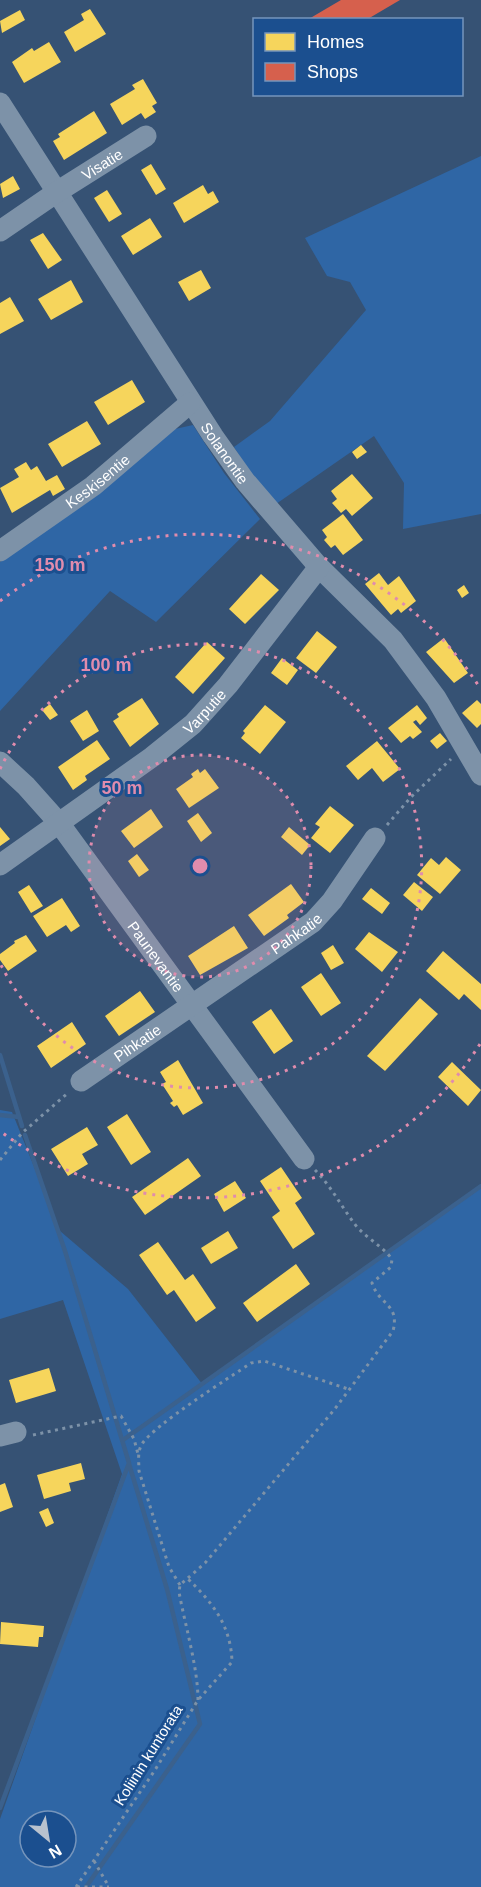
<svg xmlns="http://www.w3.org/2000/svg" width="481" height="1887" font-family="Helvetica,sans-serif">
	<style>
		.green { fill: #2f66a5; fill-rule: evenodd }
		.homes { fill: #f6d55c }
		.shops { fill: #d6604d }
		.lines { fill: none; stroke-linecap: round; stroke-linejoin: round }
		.stream { stroke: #3b618d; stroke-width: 4.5 }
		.path { stroke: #7d92a8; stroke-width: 3; stroke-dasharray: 3 4.5; stroke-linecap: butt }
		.minor { stroke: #7d92a8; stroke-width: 21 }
		.ring { fill: none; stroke: #e08cad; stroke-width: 3; stroke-dasharray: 3 6 }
		.labels { text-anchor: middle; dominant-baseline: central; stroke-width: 6; stroke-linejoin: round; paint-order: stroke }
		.street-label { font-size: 15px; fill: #fff; stroke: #1b4f8f }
		.centre { fill: #e08cad; stroke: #1b4f8f; stroke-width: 3 }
		.ring-label { font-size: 18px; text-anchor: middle; font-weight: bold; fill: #e08cad; stroke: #1b4f8f; stroke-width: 6; stroke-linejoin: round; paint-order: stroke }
	</style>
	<rect width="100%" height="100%" fill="#365274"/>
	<!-- green -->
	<path class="green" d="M481,156V514L403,529L404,483L374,436L276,504L254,479L234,447L270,421L366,310L350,282L327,276L305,238Z
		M193,425L224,473L260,519L156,622L110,591L0,711V562L95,497L175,429Z
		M0,1110L12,1112L60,1231L128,1289L203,1385L481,1186V1887H0V1819L122,1474L63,1300L0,1319ZM30,1821H66V1857H30Z"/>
	<!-- homes -->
	<path class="homes" d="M90,9L106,34L75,52L64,32L84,20L81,14Z
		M20,10L25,20L2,33L0,21Z
		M49,42L61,62L24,83L12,62L32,48L34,51Z
		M143,79L157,103L152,106L156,112L145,119L141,113L122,125L110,104L135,89L132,85Z
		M94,111L107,133L64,160L53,141L60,137L58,134Z
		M151,164L166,189L156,195L141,170Z
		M13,176L20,189L3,198L0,184Z
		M203,185L208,194L213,191L219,202L184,223L173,203Z
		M107,190L122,214L109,222L94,198Z
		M150,218L162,237L133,255L121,236Z
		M43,233L62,260L48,269L30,240Z
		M201,270L211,288L189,301L178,282Z
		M71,280L83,302L51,320L38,299Z
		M10,297L24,321L0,334V303Z
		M132,380L145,402L108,425L94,402Z
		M87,421L101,444L62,467L48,444Z
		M361,445L367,452L357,459L352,452Z
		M26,462L31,470L37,466L46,481L57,475L65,489L53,496L50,490L12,513L0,488L19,477L14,469Z
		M352,474L373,498L352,516L346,509L341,513L332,503L337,499L331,491Z
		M343,514L363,540L343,555L335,545L331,548L324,540L327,537L322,530Z
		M379,573L388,585L399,576L416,601L401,613L398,609L391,615L365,584Z
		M261,574L279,590L245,624L229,609Z
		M464,585L469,593L462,598L457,590Z
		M317,631L337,647L316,673L296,658Z
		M444,638L468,673L454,683L426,652Z
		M207,642L225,658L193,694L175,677Z
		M282,658L298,670L287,685L271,673Z
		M142,698L159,724L130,747L113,721L119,717L117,714Z
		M477,700L481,704V724L477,728L462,713Z
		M50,704L58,715L50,720L42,710Z
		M265,705L286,722L260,754L241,738L245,733L243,731Z
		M417,705L427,718L420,725L416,720L413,722L422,732L413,739L410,736L401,743L388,728Z
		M87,710L99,731L83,741L70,721Z
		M440,733L447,741L437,749L430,741Z
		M97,740L110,759L85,776L87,780L73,790L58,767Z
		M377,741L400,769L383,782L372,768L358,780L346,766Z
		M198,769L200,773L205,769L219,788L189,808L176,789L193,777L191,774Z
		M330,806L354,825L330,853L311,838L320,827L315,824Z
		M151,809L163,827L134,848L121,831Z
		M198,813L212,833L201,842L187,821Z
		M0,827L10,839L0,846Z
		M289,827L310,845L302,855L281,837Z
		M137,854L149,870L139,877L128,861Z
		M446,857L461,870L440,894L417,875L431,858L439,865Z
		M414,882L433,897L422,911L403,895Z
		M291,884L304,902L287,915L289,918L264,936L248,915Z
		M29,885L43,906L31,913L18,892Z
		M371,888L390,903L382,914L362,899Z
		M62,898L80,926L71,932L66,925L47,937L33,916Z
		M234,926L248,948L200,975L188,956Z
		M369,932L398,952L382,972L355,949Z
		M26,935L37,951L8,971L0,960V954L15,943L14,941Z
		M333,945L344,963L331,970L321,953Z
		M443,951L481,984V1010L464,994L459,1000L426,971Z
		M321,973L341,1003L321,1016L301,987Z
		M140,991L155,1012L119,1036L105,1016Z
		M420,998L438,1014L385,1071L367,1056Z
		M271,1009L293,1041L274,1054L252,1022Z
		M72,1022L86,1044L51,1068L37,1046Z
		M178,1060L203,1103L183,1115L177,1105L174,1107L170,1103L173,1101L162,1084L166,1082L160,1072Z
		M452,1062L481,1090L468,1106L438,1077Z
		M127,1114L151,1152L131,1165L107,1127Z
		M87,1127L98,1145L82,1154L88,1164L68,1176L51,1149Z
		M188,1158L201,1176L145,1215L132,1197Z
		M281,1167L302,1198L295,1203L315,1234L293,1249L272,1217L280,1211L260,1181Z
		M235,1181L246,1198L224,1212L214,1194Z
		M228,1231L238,1248L211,1264L201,1248Z
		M158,1242L185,1280L193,1274L216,1308L196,1322L174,1290L167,1295L139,1255Z
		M296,1264L310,1284L257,1322L243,1303Z
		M49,1368L56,1391L16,1403L9,1380Z
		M81,1463L85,1479L69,1483L71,1491L44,1499L37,1475Z
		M5,1483L13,1507L0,1512V1485Z
		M48,1508L54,1523L46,1527L39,1512Z
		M1,1622L44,1626L43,1637H39L38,1647L0,1644Z"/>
	<!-- shops -->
	<path class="shops" d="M341,0H400L366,20H307Z"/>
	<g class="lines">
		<!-- stream -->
		<path class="stream" d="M0,1055L22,1126
			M0,1115L19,1117
			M123,1440L481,1186
			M0,1808L129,1463L65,1251L25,1135
			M86,1887L200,1724L167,1589L129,1464"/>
		<!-- path -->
		<path class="path" d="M387,825L411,797L451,759
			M0,1160L22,1133L69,1092
			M33,1435L121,1416L134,1439L138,1454
			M180,1585L169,1567L139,1471C139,1462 137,1452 142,1444C154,1425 229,1378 251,1363L264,1361L348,1389
			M198,1700C198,1668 185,1625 179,1592L180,1585L205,1563L334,1410L393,1331C400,1304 379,1305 372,1283L391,1267L392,1259C382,1246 368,1239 357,1227C342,1208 332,1187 315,1170
			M94,1861L109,1887
			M76,1887L155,1770L198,1700L232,1662C231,1626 213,1603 188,1579
			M77,1887H109"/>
		<!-- minor -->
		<g class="minor">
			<path id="s1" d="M0,103L213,436L245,481L319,567L393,640L436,698L481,775"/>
			<path id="s2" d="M0,231L57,192L146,136"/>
			<path id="s3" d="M0,551L93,486L190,403"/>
			<path id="s4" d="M0,762L26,786L59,823L304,1159"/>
			<path id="s5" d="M0,865L152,757L193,724L228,685L319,567"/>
			<path id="s6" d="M81,1081L313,922L332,901L375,838"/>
			<path d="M0,1436L16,1432"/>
		</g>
	</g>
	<!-- distance rings -->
	<circle cx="200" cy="866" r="111" fill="#e08cad" fill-opacity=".12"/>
	<g class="ring">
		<circle cx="200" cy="866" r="111"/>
		<path d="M0 769A222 222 0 1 1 0 963"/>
		<path d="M480 1044A332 332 0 0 1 0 1131M0 601A332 332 0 0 1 480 688"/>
	</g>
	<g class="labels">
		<!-- street labels -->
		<g class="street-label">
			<text stroke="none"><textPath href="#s2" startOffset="122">Visatie</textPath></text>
			<text stroke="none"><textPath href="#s1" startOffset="416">Solanontie</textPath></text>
			<text stroke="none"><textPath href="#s3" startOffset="120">Keskisentie</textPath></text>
			<text stroke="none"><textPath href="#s5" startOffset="256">Varputie</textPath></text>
			<text stroke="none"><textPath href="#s6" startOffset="261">Pahkatie</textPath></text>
			<text stroke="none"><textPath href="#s4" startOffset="250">Paunevantie</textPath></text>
			<text stroke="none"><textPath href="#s6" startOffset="68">Pihkatie</textPath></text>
			<text transform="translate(148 1755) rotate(-58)">Koliinin kuntorata</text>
		</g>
	</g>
	<circle cx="200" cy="866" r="9" class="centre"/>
	<g class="ring-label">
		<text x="60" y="571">150 m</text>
		<text x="106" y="671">100 m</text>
		<text x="122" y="794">50 m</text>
	</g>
	<!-- legend -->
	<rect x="253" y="18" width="210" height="78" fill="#1b4f8f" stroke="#7695bc" stroke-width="1.5"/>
	<rect x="265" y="33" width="30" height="18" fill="#f6d55c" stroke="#7695bc" stroke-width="1.5"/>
	<text x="307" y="48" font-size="18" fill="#ffffff">Homes</text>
	<rect x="265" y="63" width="30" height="18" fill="#d6604d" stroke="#7695bc" stroke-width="1.5"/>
	<text x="307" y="78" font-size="18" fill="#ffffff">Shops</text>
	<!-- north arrow -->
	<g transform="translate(48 1839) rotate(150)"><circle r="28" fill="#1b4f8f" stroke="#7695bc" stroke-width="1.5"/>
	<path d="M0-4.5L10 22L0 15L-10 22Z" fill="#b9c2ce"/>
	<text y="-9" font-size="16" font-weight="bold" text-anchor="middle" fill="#ffffff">N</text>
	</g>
</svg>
